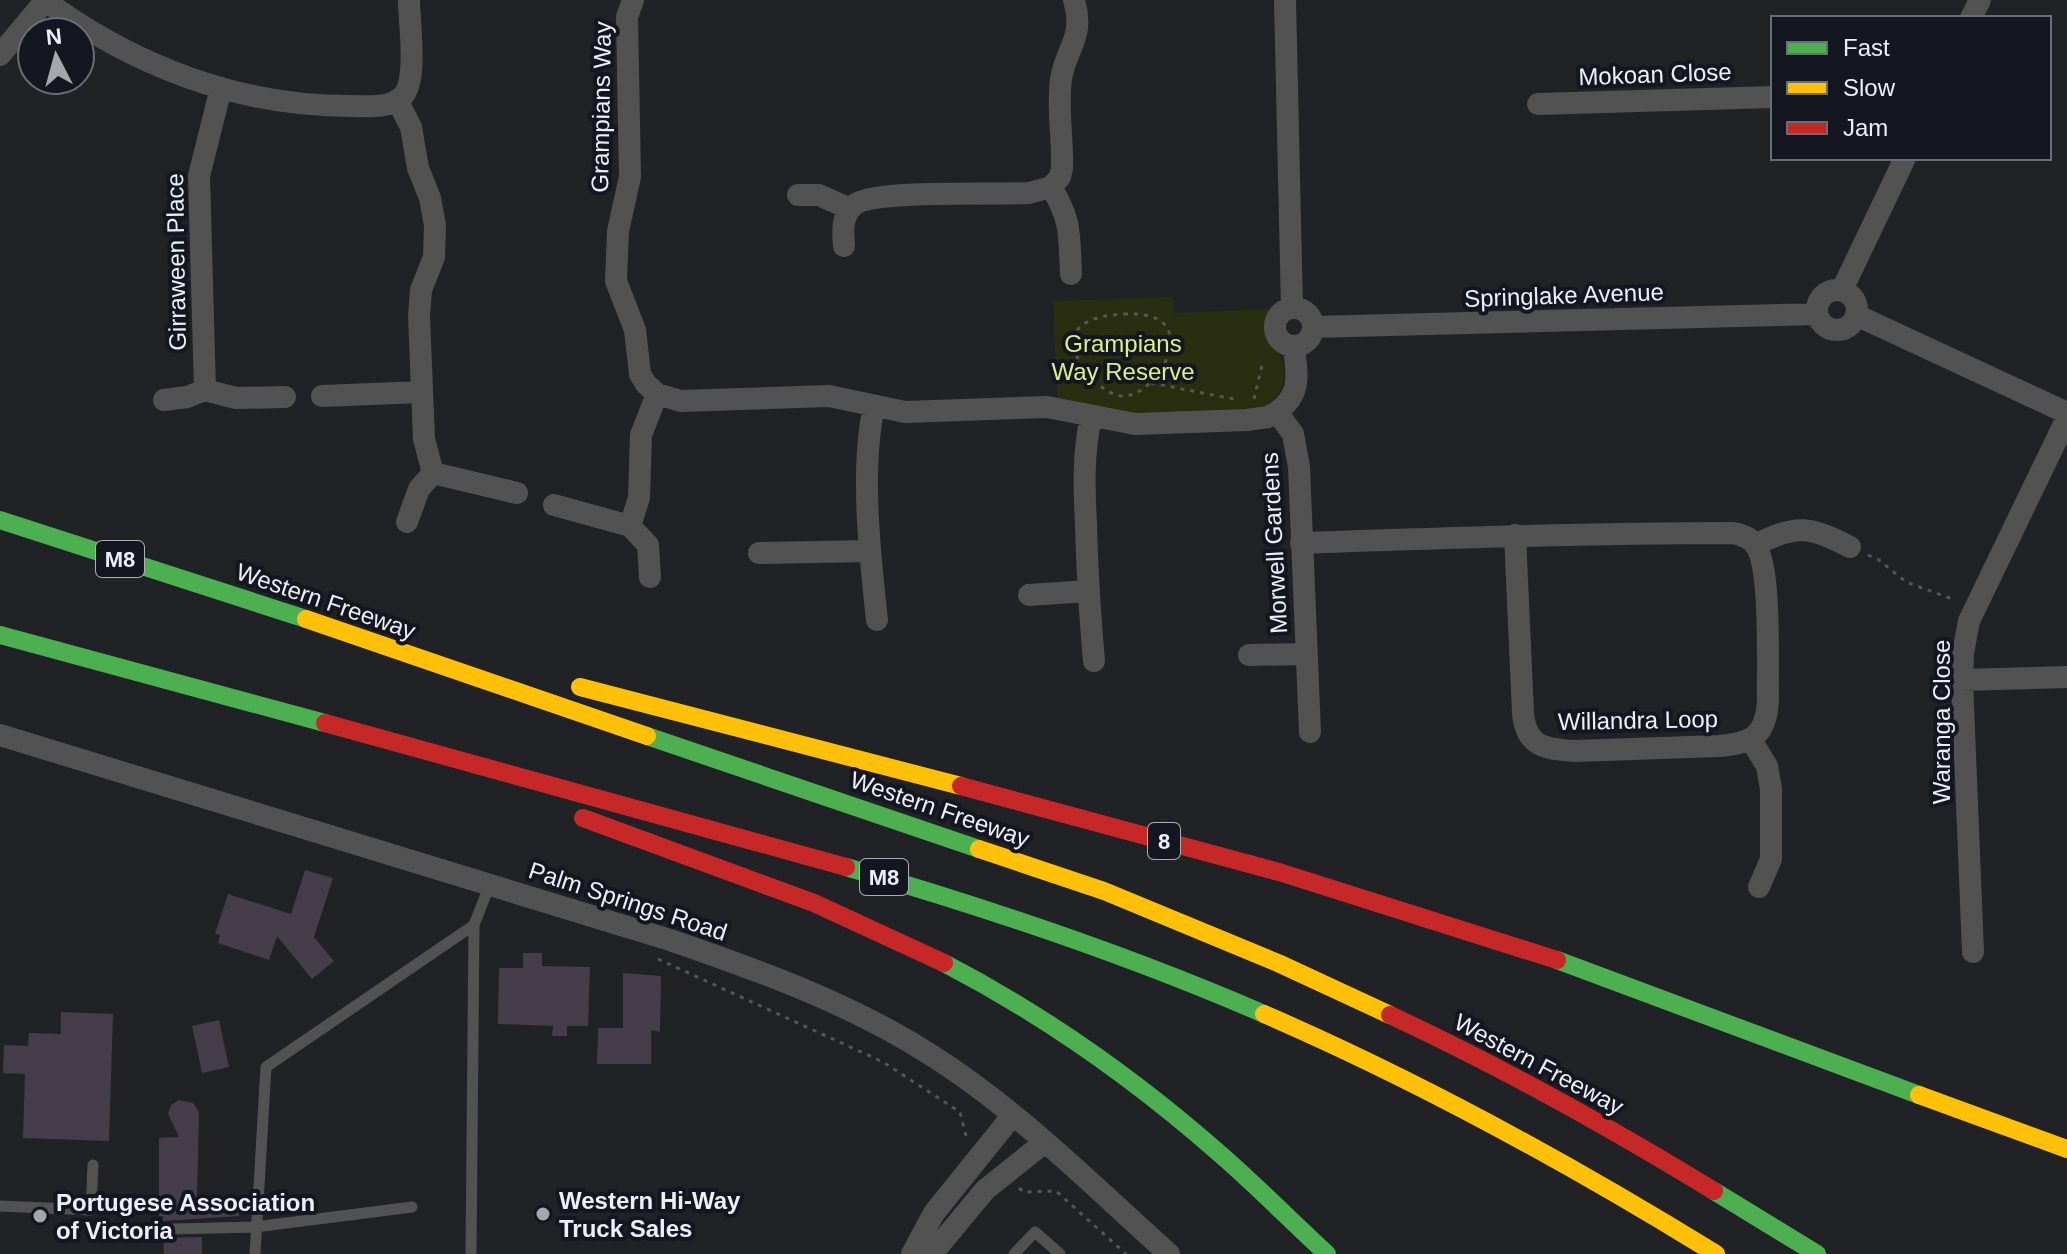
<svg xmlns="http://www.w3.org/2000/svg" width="2067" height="1254" font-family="Arial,sans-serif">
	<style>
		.green { fill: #2a2e10 }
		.building { fill: #453e4a }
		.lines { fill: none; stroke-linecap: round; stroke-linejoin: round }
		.path { stroke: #565657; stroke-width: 3; stroke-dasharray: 4 6; stroke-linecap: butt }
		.lane { stroke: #535252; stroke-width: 11 }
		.street { stroke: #535252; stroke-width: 22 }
		.fast { stroke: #4caf50; stroke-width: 18 }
		.slow { stroke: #ffc107; stroke-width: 18 }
		.jam { stroke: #c62828; stroke-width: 18 }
		.poi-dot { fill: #a5a7ad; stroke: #141720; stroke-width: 3 }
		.labels { text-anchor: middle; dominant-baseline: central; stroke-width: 8; stroke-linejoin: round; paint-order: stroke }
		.shield { fill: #141720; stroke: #acaeb6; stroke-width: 2 }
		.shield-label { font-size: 22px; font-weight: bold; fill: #edeff6 }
		.street-label { font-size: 24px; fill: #edeff6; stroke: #141720 }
		.park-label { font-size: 24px; fill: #dfee8a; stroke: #141720 }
		.poi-label { font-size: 24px; font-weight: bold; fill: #edeff6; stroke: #141720; text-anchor: start }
	</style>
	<rect width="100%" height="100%" fill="#202226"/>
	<!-- green -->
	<path class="green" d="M1173,297L1174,313L1275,309C1260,336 1268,332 1279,354C1291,377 1281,397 1262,409L1119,415L1057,399L1053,301Z"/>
	<!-- building -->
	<path class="building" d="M305,870L333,878L314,937L334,961L312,979L277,936L269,960L218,943L220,935L215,934L228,894L291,914Z
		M523,953H542V966L590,967L588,1026H567V1036H552L553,1026L498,1024L499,968H523Z
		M623,973L661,976L660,1032L651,1030V1064H597L598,1028H623Z
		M61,1012L113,1014L109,1141L23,1138L25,1074L3,1073L4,1045L28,1046L29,1033L61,1034Z
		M219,1020L229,1067L202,1073L192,1026Z
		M179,1100L193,1103L199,1112L197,1196H240L239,1216L163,1221V1216H159V1138L179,1137L168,1114L171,1105Z
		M202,1237V1254H164L163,1238Z"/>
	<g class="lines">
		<!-- path -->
		<path class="path" d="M1124,314C1136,314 1149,314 1159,320C1190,339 1152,397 1123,396C1100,396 1061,351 1078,329C1089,317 1109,315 1124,314Z
			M1151,383L1234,399
			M1254,399L1262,365
			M1868,555L1879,560L1906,582L1955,600
			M658,959L883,1062L960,1112L967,1140
			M1019,1188L1024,1192L1056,1191L1126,1254"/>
		<!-- lane -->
		<path class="lane" d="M0,1206L91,1210L93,1165
			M133,1230L255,1227L412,1207
			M255,1254L266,1067L474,925
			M471,1254L474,925L490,884
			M1014,1254L1035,1232L1060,1254"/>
		<!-- street -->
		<path class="street" d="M44,0C134,66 238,106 350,106C366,106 391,109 403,96C418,79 409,23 409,0
			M633,0L627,17L630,177L618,231L616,281L635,330L640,374L646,384L657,394L681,401L829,396L905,412L1047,407L1135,424L1247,420L1268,417L1277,412
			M1285,0L1292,308
			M1971,18L1980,0
			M0,55L45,1
			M221,88L199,176L205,390L236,398L285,397
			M397,100L411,127L418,168L430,198L435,225L434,257L421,290L419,316L424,439L433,473L517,493
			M1538,104L1773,97
			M798,195H819L850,209
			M844,246C843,231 841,216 854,205C873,189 997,195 1029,193L1051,187
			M1071,274C1069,235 1072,221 1051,187L1060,177L1062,168C1063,139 1057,108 1061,79C1066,47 1085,39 1074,0
			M1817 310a20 20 0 1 1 40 0a20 20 0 1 1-40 0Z
			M1842,290L1905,158
			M1275 327a19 19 0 1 1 38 0a19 19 0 1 1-38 0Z
			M1856,315L2067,413
			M1313,327L1817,314
			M1294,347C1297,376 1302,393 1277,412L1293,434L1299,467L1310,732
			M322,396L421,392
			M164,400L187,397L205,390
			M874,407C860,469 870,556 877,620
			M1091,417C1083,453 1084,487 1086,523C1087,569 1090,615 1094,661
			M554,505L630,526
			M407,522L419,489L433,473
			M1301,543C1445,538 1589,533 1733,533C1742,535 1749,537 1755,544C1772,567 1767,668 1768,701C1766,736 1752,743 1719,746L1575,751C1545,749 1526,747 1523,713L1515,535
			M1755,545C1797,524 1809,526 1850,547
			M759,553L870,551
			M650,577L648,545L630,526L639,498L641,435L657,394
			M1029,595L1088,591
			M1249,655L1306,654
			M1962,680L2067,677
			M0,735L670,940C760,971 850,1003 931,1055C1018,1110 1092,1185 1169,1254
			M1751,740L1767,766L1771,789V859L1759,887
			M1973,952L1962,680L1963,653L1969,621L2067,418
			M912,1254L934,1213L1013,1115
			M932,1254L985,1190L1045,1142"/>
		<!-- fast -->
		<path class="fast" d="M0,520L306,619
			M0,635L325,723
			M647,736L979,849
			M846,867C988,908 1128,955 1264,1014
			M1557,960L1919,1095
			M944,963C1044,1015 1136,1080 1220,1154C1257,1186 1291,1221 1327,1254
			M1714,1191L1817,1254"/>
		<!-- slow -->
		<path class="slow" d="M306,619L647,736
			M580,687L961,786
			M979,849L1104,891L1278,963L1390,1015
			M1264,1014C1421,1082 1570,1164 1716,1254
			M1919,1095L2067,1149"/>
		<!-- jam -->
		<path class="jam" d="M325,723L846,867
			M961,786L1279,872L1557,960
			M583,818L814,903L944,963
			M1390,1015C1502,1067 1609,1127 1714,1191"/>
	</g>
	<!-- markers -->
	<g class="poi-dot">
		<circle cx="543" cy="1214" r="8"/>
		<circle cx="40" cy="1216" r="8"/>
	</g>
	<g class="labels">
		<!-- shield labels -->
		<g class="shield">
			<rect x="96" y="541" width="48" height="36" rx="6"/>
			<rect x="1148" y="823" width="32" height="36" rx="6"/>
			<rect x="860" y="859" width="48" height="36" rx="6"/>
		</g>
		<g class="shield-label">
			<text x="120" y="559">M8</text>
			<text x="1164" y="841">8</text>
			<text x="884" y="877">M8</text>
		</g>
		<!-- street labels -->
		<g class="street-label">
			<text transform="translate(1655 74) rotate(-2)">Mokoan Close</text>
			<text transform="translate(601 107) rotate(-89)">Grampians Way</text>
			<text transform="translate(176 262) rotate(-91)">Girraween Place</text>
			<text transform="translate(1564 295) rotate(-2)">Springlake Avenue</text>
			<text transform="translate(1274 543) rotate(-93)">Morwell Gardens</text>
			<text transform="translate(326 601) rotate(19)">Western Freeway</text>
			<text transform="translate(1638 720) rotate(-1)">Willandra Loop</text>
			<text transform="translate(1941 722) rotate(-90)">Waranga Close</text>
			<text transform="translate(940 809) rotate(19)">Western Freeway</text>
			<text transform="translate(628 901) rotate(18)">Palm Springs Road</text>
			<text transform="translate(1539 1064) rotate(28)">Western Freeway</text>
		</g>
		<!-- park labels -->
		<g class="park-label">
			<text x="1123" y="343">Grampians<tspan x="1123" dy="28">Way Reserve</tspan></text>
		</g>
		<!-- poi labels -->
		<g class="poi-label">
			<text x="559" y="1200">Western Hi-Way<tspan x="559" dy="28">Truck Sales</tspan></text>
			<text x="56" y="1202">Portugese Association<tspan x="56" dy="28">of Victoria</tspan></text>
		</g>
	</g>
	<!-- legend -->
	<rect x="1771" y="16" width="280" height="144" fill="#141720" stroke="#6b6d76" stroke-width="2"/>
	<rect x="1787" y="42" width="40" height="12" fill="#4caf50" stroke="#6b6d76" stroke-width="2"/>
	<text x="1843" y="56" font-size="24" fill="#edeff6">Fast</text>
	<rect x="1787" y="82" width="40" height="12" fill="#ffc107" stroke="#6b6d76" stroke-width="2"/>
	<text x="1843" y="96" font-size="24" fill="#edeff6">Slow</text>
	<rect x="1787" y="122" width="40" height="12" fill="#c62828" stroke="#6b6d76" stroke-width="2"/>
	<text x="1843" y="136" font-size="24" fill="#edeff6">Jam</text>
	<!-- north arrow -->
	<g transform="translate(56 56) rotate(354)"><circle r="38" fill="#141720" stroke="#6b6d76" stroke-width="2"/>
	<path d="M0-6L14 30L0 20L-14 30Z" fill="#a5a7ad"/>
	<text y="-12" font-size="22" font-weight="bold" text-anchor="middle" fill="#edeff6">N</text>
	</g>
</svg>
